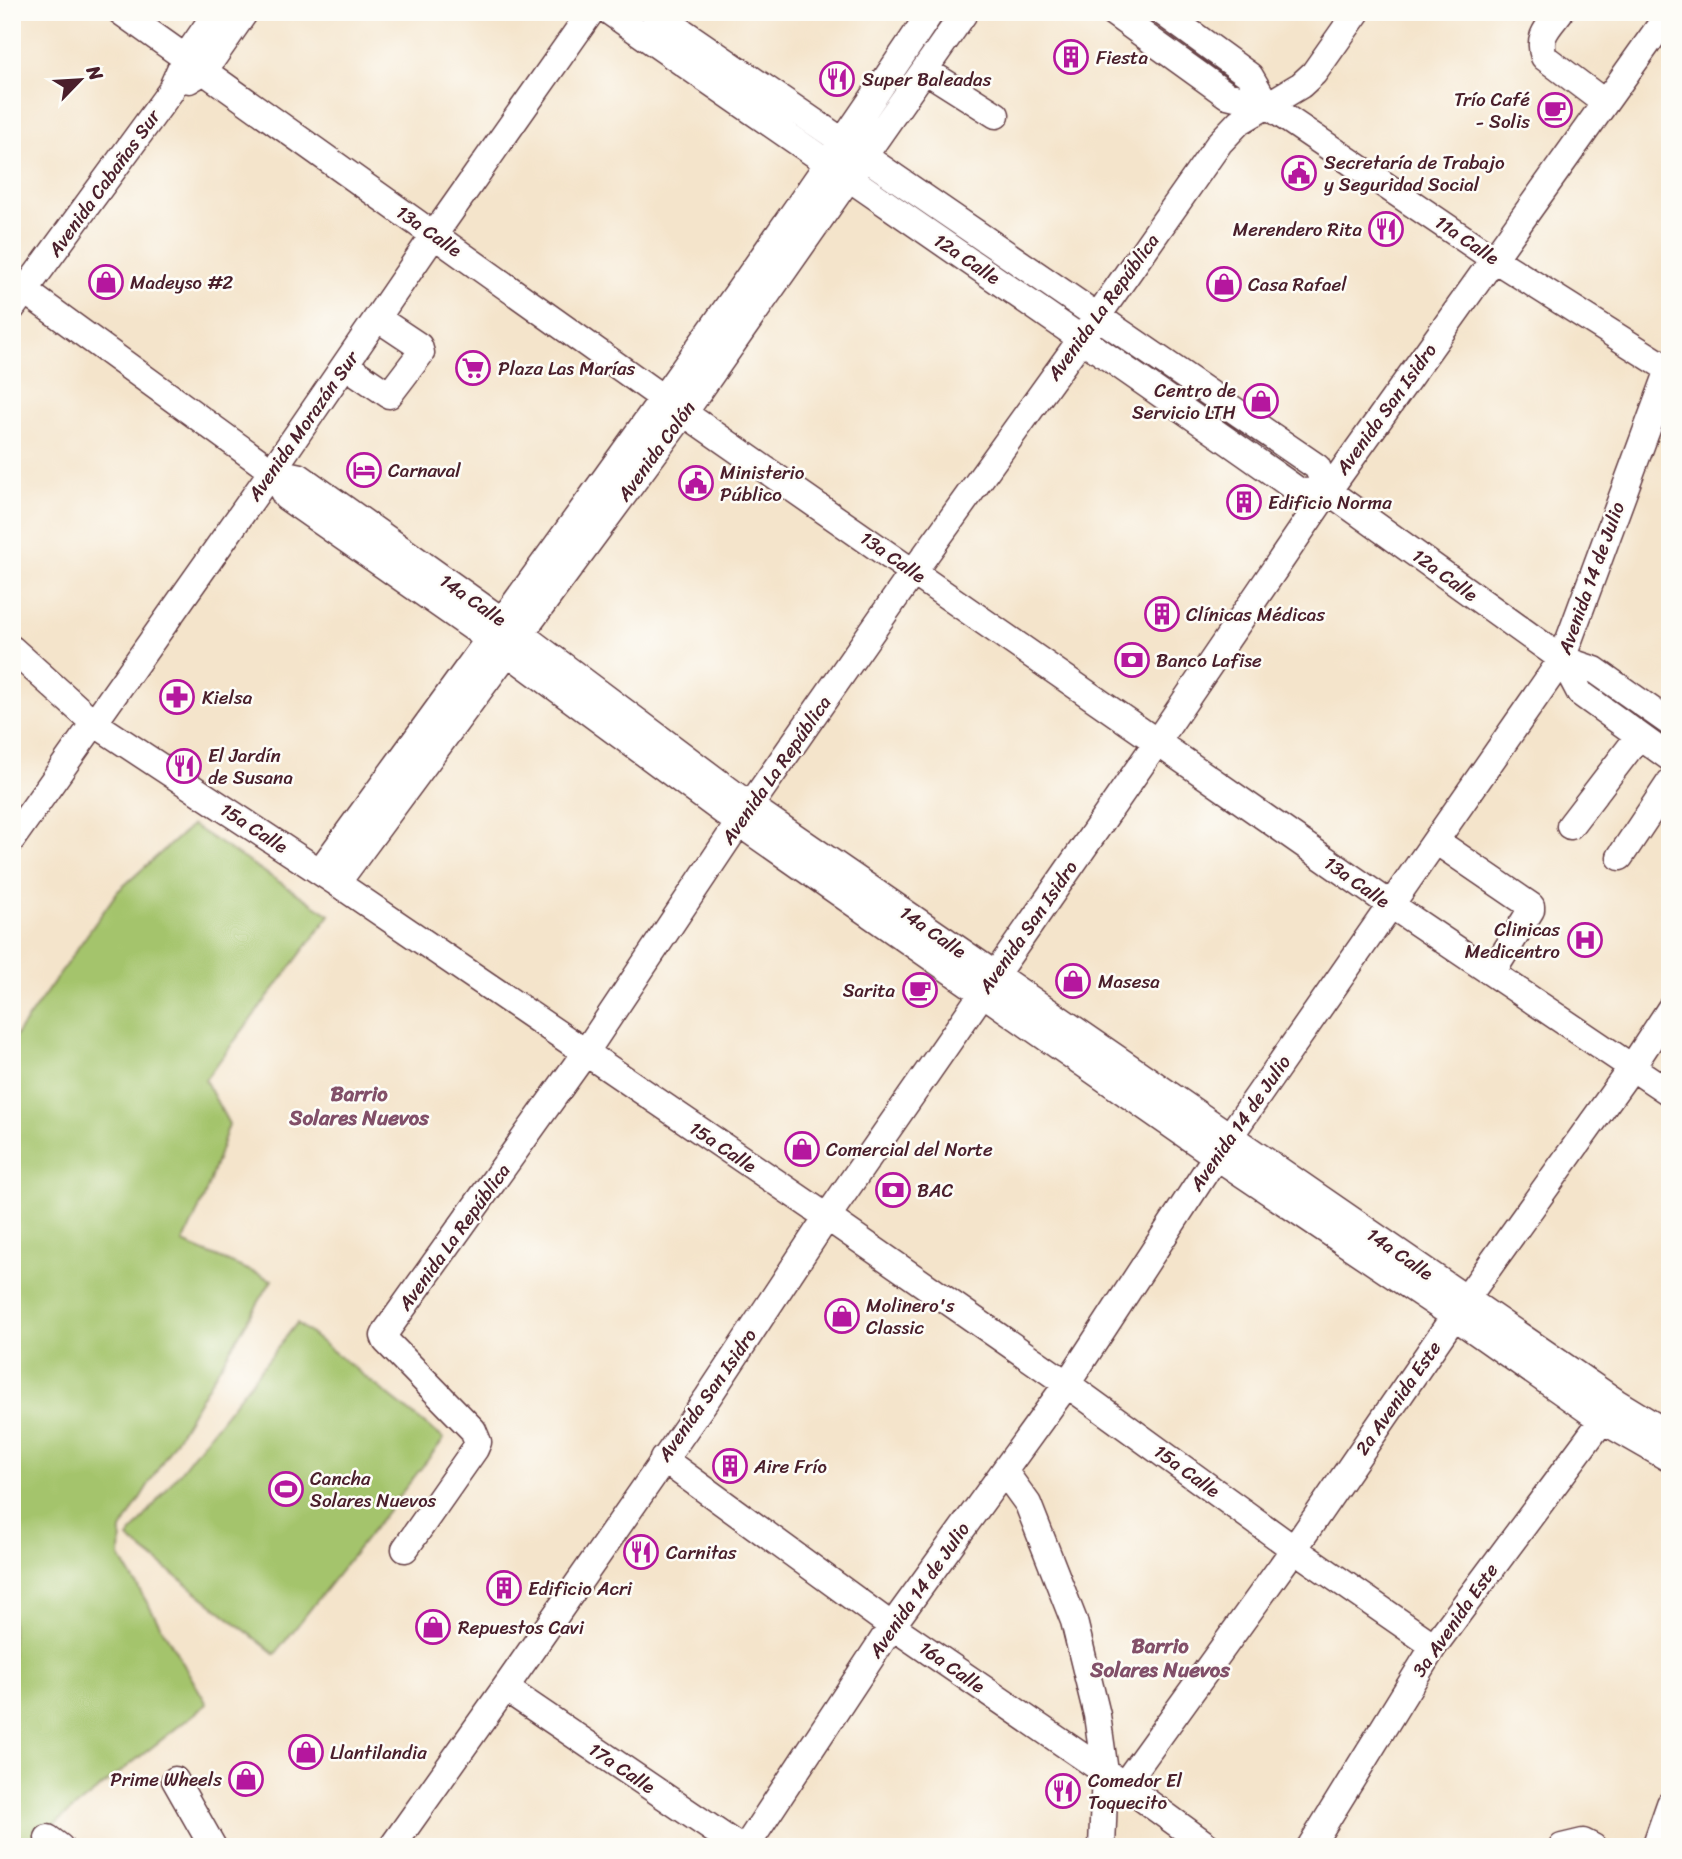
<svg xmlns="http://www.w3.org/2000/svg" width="1682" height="1859" font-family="Sriracha,sans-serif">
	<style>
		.green { fill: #a4c46c; stroke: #77724c; stroke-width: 2 }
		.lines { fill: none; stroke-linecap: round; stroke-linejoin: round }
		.minor-casing { stroke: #643d43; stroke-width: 29 }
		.minor { stroke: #fff; stroke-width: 26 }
		.labels { text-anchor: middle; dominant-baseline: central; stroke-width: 5; stroke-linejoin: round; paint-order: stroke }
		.poi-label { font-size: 19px; fill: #4a1f2b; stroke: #fdfcf7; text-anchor: start }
		.street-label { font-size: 19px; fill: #4a1f2b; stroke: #fdfcf7 }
		.neighbourhood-label { font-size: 21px; font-weight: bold; fill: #825069; stroke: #fdfcf7 }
	</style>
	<rect width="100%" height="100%" fill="#fdfcf7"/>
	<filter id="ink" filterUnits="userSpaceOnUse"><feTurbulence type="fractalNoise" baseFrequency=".0143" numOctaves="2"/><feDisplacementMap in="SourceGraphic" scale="14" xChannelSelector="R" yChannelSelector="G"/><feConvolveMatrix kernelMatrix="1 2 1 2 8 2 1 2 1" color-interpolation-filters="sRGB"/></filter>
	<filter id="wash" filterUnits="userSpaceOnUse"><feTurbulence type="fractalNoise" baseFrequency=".00686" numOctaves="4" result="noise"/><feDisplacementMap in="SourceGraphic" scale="28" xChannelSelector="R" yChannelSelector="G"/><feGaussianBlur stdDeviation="1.57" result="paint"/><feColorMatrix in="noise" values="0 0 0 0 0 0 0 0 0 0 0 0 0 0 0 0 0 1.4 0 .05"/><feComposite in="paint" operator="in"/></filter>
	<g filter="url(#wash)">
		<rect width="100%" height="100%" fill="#f4e4cb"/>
		<!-- green -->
		<path class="green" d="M192,825L330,915L205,1080L229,1124L204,1198L183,1243L272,1280L121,1530L120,1557L207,1704L25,1847H12V1041L118,891Z
			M297,1323L444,1439L275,1654L128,1538Z"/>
	</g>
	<g filter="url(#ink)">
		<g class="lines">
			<!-- minor casing -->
			<g class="minor-casing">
				<path id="minor" d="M121,12L664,399L1391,905L1670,1093
					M610,12C840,173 1072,330 1300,492L1328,491
					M654,12L1317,467L1328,491L1562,659L1595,670L1670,723
					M1112,12L1227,95L1267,105L1494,259L1670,370
					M1162,12L1250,76L1267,105
					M1560,12C1548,28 1537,36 1544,57L1605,103
					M925,70L996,115
					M189,80L204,71L245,12
					M25,291L272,471L300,477L522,635L750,806L1616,1402L1670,1435
					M12,308L170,92L185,58L217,12
					M345,365L389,395L421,353L419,346L377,318
					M272,471L286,497L509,653L739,823L1216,1156L1454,1316L1602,1420L1670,1459
					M12,649L94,723L337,883L827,1217L1067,1384L1294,1549L1434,1646
					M1562,659L1580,693L1670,758
					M1570,826L1639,736
					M12,839L272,471L434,235L591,12
					M1436,841L1531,906V910L1492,973
					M1620,857L1670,782
					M320,871C527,587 735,304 931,12
					M337,883L684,413L965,12
					M663,1459L892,1626L1124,1785L1209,1847
					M1004,1471L1028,1504L1074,1621L1097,1715L1105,1772L1102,1847
					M405,1549L475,1449L478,1442L473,1430L386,1341L384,1336L387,1330L585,1053L750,806L914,571L1097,317L1220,142L1239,122L1301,85L1314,73L1357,12
					M505,1688L739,1847
					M175,1780L213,1847
					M1124,1785L1294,1549L1466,1299L1632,1067L1670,1009
					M48,1838L60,1847
					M392,1847L505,1688L708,1397L827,1217L1157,742L1328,491L1670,12
					M746,1847L892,1626L1067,1384L1216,1156L1562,659L1670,367
					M1310,1847L1434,1646L1612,1407
					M1562,1847L1583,1842L1593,1847
					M1655,1847L1670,1804"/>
			</g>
			<!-- minor -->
			<use href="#minor" class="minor"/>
		</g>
	</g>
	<!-- icons -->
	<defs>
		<g id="building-ring" transform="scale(1.75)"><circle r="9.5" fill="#fdfcf7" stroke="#b5179e" stroke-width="1.5"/><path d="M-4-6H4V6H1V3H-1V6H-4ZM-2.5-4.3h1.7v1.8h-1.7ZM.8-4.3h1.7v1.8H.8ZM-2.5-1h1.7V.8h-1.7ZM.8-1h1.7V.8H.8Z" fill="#b5179e"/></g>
		<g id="restaurant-ring" transform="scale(1.75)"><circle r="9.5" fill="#fdfcf7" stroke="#b5179e" stroke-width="1.5"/><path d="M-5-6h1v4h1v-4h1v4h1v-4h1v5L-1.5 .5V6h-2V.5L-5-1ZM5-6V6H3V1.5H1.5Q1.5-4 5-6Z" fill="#b5179e"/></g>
		<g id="cafe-ring" transform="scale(1.75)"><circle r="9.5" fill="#fdfcf7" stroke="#b5179e" stroke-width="1.5"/><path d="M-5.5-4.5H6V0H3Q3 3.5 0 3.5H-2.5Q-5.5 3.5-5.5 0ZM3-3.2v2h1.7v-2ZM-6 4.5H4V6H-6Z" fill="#b5179e"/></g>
		<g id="civic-ring" transform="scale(1.75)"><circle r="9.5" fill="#fdfcf7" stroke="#b5179e" stroke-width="1.5"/><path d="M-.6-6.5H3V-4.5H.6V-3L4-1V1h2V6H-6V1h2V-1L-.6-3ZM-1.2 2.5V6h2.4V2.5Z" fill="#b5179e"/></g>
		<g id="shop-ring" transform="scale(1.75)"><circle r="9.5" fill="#fdfcf7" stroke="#b5179e" stroke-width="1.5"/><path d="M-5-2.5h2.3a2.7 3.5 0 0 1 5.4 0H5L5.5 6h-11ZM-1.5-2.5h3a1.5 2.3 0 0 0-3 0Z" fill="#b5179e"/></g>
		<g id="supermarket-ring" transform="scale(1.75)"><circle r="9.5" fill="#fdfcf7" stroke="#b5179e" stroke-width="1.5"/><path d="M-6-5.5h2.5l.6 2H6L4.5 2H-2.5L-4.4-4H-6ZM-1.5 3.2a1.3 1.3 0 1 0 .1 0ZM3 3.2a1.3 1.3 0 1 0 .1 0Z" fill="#b5179e"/></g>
		<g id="hotel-ring" transform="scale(1.75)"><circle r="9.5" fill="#fdfcf7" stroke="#b5179e" stroke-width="1.5"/><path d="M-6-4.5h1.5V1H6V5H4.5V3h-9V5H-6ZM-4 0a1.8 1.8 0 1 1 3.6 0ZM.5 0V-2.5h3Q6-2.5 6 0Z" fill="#b5179e"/></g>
		<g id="bank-ring" transform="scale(1.75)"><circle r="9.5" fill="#fdfcf7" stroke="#b5179e" stroke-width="1.5"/><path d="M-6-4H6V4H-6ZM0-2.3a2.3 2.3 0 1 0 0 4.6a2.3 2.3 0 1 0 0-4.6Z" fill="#b5179e"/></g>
		<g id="pharmacy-ring" transform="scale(1.75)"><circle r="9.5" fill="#fdfcf7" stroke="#b5179e" stroke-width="1.5"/><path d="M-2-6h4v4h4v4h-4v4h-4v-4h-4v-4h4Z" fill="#b5179e"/></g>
		<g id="hospital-ring" transform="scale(1.75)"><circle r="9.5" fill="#fdfcf7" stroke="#b5179e" stroke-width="1.5"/><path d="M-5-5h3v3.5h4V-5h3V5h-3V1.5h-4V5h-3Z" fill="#b5179e"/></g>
		<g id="stadium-ring" transform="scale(1.75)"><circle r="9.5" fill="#fdfcf7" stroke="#b5179e" stroke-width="1.5"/><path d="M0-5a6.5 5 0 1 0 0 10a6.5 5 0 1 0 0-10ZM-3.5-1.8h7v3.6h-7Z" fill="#b5179e"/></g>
	</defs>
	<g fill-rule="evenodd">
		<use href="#building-ring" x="1071" y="57"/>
		<use href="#restaurant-ring" x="837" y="79"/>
		<use href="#cafe-ring" x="1555" y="110"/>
		<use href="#civic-ring" x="1299" y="173"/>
		<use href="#restaurant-ring" x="1386" y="229"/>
		<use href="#shop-ring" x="106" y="282"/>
		<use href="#shop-ring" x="1224" y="284"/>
		<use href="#supermarket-ring" x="473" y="368"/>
		<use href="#shop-ring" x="1261" y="401"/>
		<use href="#hotel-ring" x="364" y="470"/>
		<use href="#civic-ring" x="696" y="483"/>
		<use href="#building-ring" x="1244" y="502"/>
		<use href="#building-ring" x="1162" y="614"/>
		<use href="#bank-ring" x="1132" y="660"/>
		<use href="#pharmacy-ring" x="177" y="697"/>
		<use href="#restaurant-ring" x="184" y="766"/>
		<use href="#hospital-ring" x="1585" y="940"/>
		<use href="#shop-ring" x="1073" y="981"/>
		<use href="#cafe-ring" x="920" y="990"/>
		<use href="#shop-ring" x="802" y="1149"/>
		<use href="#bank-ring" x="893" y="1190"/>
		<use href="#shop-ring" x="842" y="1316"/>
		<use href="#building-ring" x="730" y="1466"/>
		<use href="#stadium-ring" x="286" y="1489"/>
		<use href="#restaurant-ring" x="641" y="1552"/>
		<use href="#building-ring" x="504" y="1588"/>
		<use href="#shop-ring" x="433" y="1627"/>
		<use href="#shop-ring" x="306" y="1752"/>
		<use href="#shop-ring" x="246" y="1779"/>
		<use href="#restaurant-ring" x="1063" y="1791"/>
	</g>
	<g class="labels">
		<!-- poi labels -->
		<g class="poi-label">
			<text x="1096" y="57">Fiesta</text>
			<text x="862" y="79">Super Baleadas</text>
			<text x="1530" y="99" text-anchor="end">Trío Café<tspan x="1530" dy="22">- Solis</tspan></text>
			<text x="1324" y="162">Secretaría de Trabajo<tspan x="1324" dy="22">y Seguridad Social</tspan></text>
			<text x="1362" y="229" text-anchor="end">Merendero Rita</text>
			<text x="130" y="282">Madeyso #2</text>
			<text x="1248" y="284">Casa Rafael</text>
			<text x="498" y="368">Plaza Las Marías</text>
			<text x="1236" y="390" text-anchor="end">Centro de<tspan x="1236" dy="22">Servicio LTH</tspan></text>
			<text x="388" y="470">Carnaval</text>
			<text x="720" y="472">Ministerio<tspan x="720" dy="22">Público</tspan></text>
			<text x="1268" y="502">Edificio Norma</text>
			<text x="1186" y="614">Clínicas Médicas</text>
			<text x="1156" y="660">Banco Lafise</text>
			<text x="202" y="697">Kielsa</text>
			<text x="208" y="755">El Jardín<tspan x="208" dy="22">de Susana</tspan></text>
			<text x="1560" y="929" text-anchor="end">Clinicas<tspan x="1560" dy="22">Medicentro</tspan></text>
			<text x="1098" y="981">Masesa</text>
			<text x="895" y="990" text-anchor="end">Sarita</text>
			<text x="826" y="1149">Comercial del Norte</text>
			<text x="917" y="1190">BAC</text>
			<text x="866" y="1305">Molinero's<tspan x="866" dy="22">Classic</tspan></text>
			<text x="754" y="1466">Aire Frío</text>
			<text x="310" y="1478">Cancha<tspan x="310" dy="22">Solares Nuevos</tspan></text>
			<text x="666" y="1552">Carnitas</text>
			<text x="528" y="1588">Edificio Acri</text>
			<text x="458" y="1627">Repuestos Cavi</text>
			<text x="330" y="1752">Llantilandia</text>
			<text x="222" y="1779" text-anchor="end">Prime Wheels</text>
			<text x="1088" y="1780">Comedor El<tspan x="1088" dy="22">Toquecito</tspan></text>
		</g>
		<!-- street labels -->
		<g class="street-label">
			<text transform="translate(104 183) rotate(-54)">Avenida Cabañas Sur</text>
			<text transform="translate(429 231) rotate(35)">13a Calle</text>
			<text transform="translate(1467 240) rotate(34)">11a Calle</text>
			<text transform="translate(967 259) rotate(34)">12a Calle</text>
			<text transform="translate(1103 307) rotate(-54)">Avenida La República</text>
			<text transform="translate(1386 409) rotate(-54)">Avenida San Isidro</text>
			<text transform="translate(303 426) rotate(-55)">Avenida Morazán Sur</text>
			<text transform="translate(656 451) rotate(-54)">Avenida Colón</text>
			<text transform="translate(893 557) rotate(35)">13a Calle</text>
			<text transform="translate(1445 575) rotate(36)">12a Calle</text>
			<text transform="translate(1591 578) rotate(-70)">Avenida 14 de Julio</text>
			<text transform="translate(473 600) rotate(35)">14a Calle</text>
			<text transform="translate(776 770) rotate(-55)">Avenida La República</text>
			<text transform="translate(254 828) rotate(33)">15a Calle</text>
			<text transform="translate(1357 882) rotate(35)">13a Calle</text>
			<text transform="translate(1028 927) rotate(-55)">Avenida San Isidro</text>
			<text transform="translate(933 932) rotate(35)">14a Calle</text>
			<text transform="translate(1240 1123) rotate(-55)">Avenida 14 de Julio</text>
			<text transform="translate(723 1147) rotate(34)">15a Calle</text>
			<text transform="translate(454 1237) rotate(-54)">Avenida La República</text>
			<text transform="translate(1400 1254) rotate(35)">14a Calle</text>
			<text transform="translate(707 1395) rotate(-55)">Avenida San Isidro</text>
			<text transform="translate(1398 1398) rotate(-55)">2a Avenida Este</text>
			<text transform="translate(1187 1471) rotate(36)">15a Calle</text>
			<text transform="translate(919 1590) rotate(-55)">Avenida 14 de Julio</text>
			<text transform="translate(1455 1620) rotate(-55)">3a Avenida Este</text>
			<text transform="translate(952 1667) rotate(35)">16a Calle</text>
			<text transform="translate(622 1768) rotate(34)">17a Calle</text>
		</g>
		<!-- neighbourhood labels -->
		<g class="neighbourhood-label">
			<text x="359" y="1094">Barrio<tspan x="359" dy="24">Solares Nuevos</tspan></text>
			<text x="1160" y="1646">Barrio<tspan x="1160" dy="24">Solares Nuevos</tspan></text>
		</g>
	</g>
	<!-- margin -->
	<rect width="1682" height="1859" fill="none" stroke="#fdfcf7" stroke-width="42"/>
	<!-- north arrow -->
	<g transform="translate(80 80) rotate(65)" stroke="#fdfcf7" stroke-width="5" paint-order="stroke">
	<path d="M0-5L12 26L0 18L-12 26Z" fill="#4a1f2b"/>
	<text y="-10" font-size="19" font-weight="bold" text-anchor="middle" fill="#4a1f2b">N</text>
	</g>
</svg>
